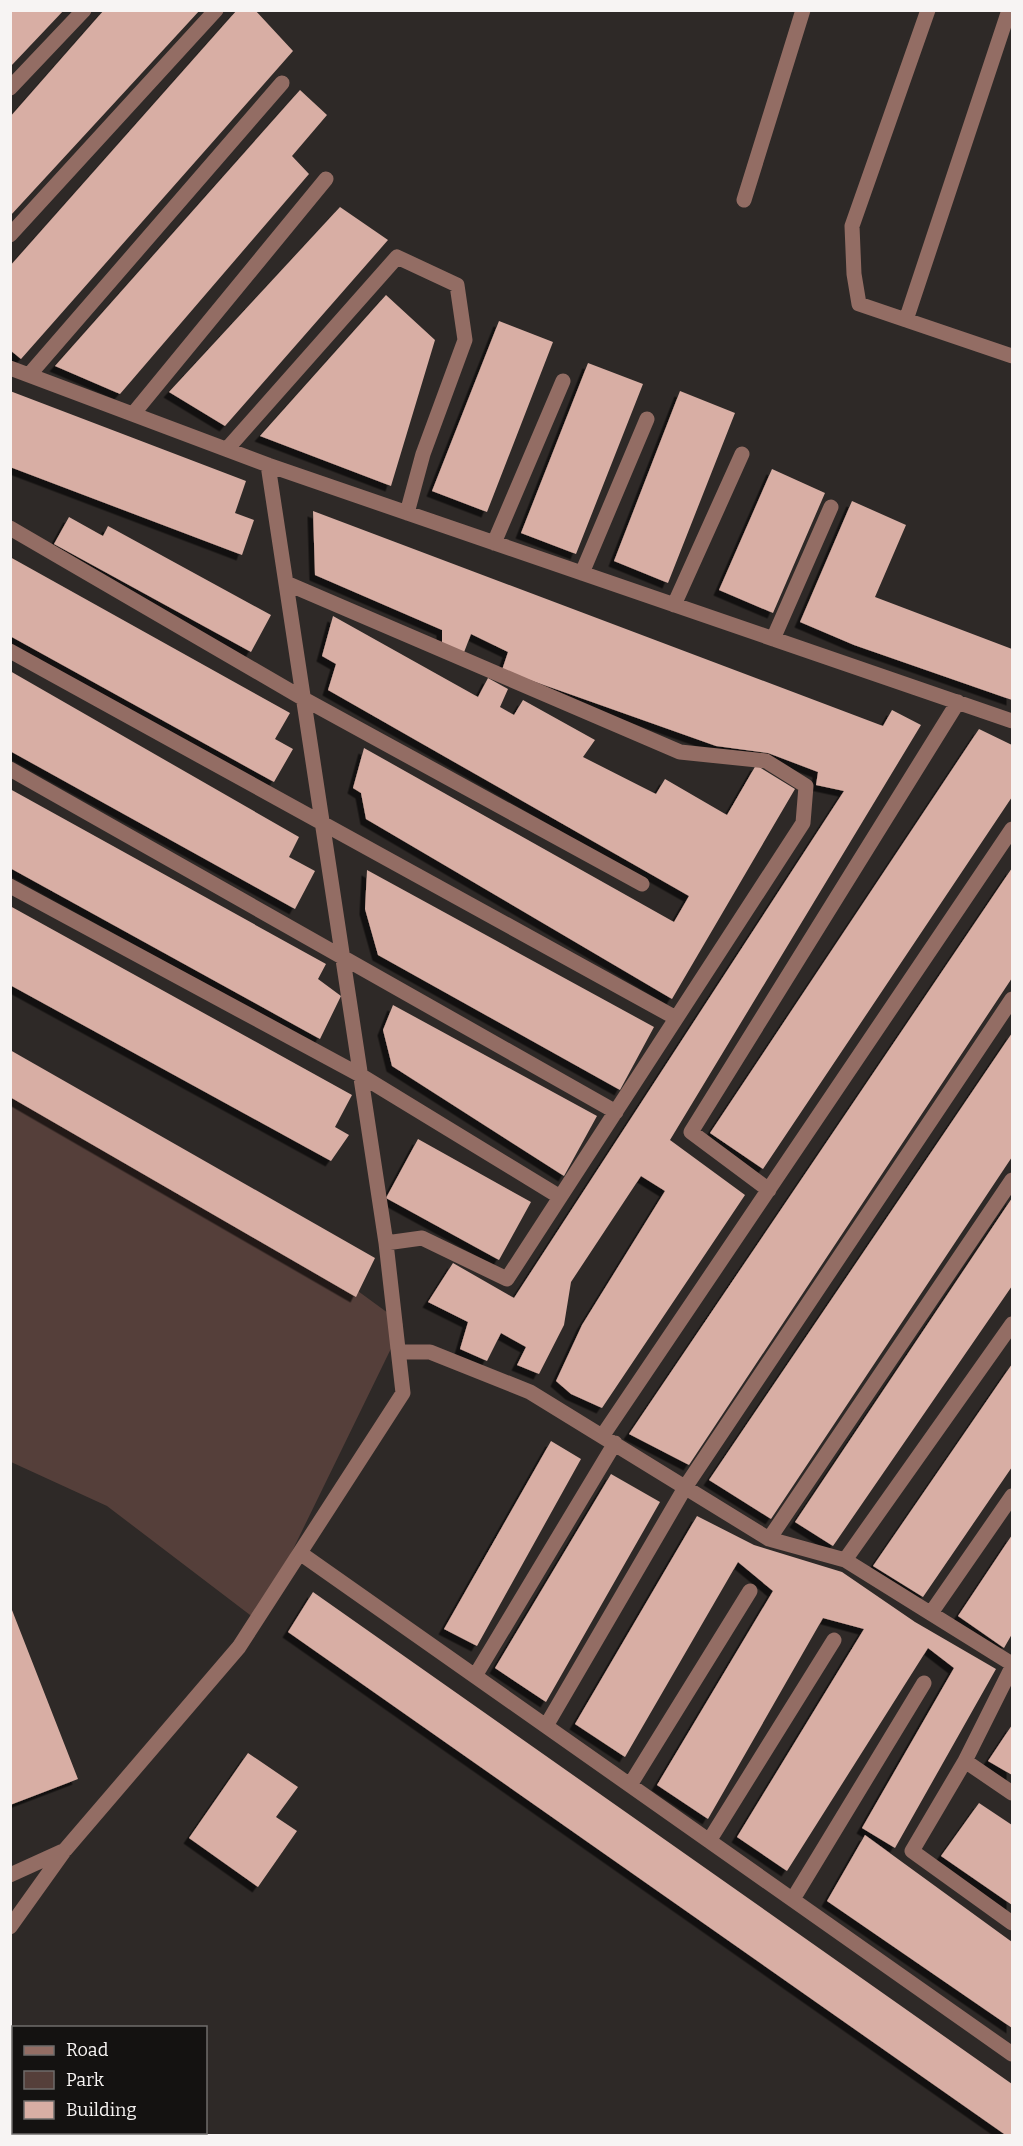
<svg xmlns="http://www.w3.org/2000/svg" width="1023" height="2146" font-family="Bitter,serif">
	<style>
		.green { fill: #553f3a }
		.building { fill: #d8aea4; filter: url(#shadow) }
		.lines { fill: none; stroke-linecap: round; stroke-linejoin: round }
		.minor { stroke: #936d64; stroke-width: 15 }
	</style>
	<defs>
		<filter id="shadow"><feDropShadow dx="-5.5" dy="5.5" stdDeviation="0" flood-color="#0009"/></filter>
	</defs>
	<rect width="100%" height="100%" fill="#2e2927"/>
	<!-- green -->
	<path class="green" d="M11,1086L168,1152L403,1324L258,1621L107,1506L11,1462Z"/>
	<!-- building -->
	<path class="building" d="M10,10H64L10,67Z
		M104,10H200L10,216V117Z
		M237,10H255L293,51L21,359L10,350V266Z
		M300,90L327,115L292,156L309,174L120,394L55,366Z
		M340,207L388,240L225,426L169,392Z
		M386,295L435,340L391,486L260,436Z
		M499,321L553,342L487,512L432,491Z
		M588,363L643,384L576,554L521,533Z
		M10,391L246,481L235,513L254,520L242,555L10,467Z
		M680,391L735,413L668,583L614,561Z
		M772,469L825,493L773,613L719,590Z
		M852,501L906,525L875,597L1012,649V700L854,645L800,622Z
		M313,511L883,726L892,710L921,725L670,1140L745,1195L602,1408L571,1394L556,1381L582,1325L665,1191L641,1176L571,1282L564,1325L539,1374L517,1365L526,1347L501,1333L487,1361L460,1349L468,1322L428,1302L453,1263L514,1298L844,791L816,785L818,772L768,753L716,746L502,670L508,652L471,634L463,655L442,646V630L315,575Z
		M69,517L103,536L108,526L271,615L251,652L54,544Z
		M10,557L290,713L275,739L293,749L274,782L10,636Z
		M333,616L478,697L488,678L508,689L500,707L514,715L523,700L595,740L583,757L656,794L665,779L727,815L756,765L795,789L672,999L366,819L361,793L353,788L364,748L674,922L689,896L328,690L336,664L322,656Z
		M10,671L299,837L289,857L315,871L295,909L10,751Z
		M979,729L1012,745V797L763,1169L710,1133Z
		M10,789L326,964L318,979L341,996L320,1039L10,868Z
		M1012,868V978L689,1465L629,1434Z
		M367,870L654,1027L620,1090L378,955L365,909Z
		M10,906L352,1095L335,1127L349,1135L331,1161L10,985Z
		M393,1005L597,1116L564,1176L392,1066L383,1030Z
		M1012,1033V1157L771,1519L709,1480Z
		M10,1050L375,1258L356,1297L10,1097Z
		M418,1139L531,1202L499,1260L386,1198Z
		M1012,1198V1286L833,1546L795,1522Z
		M1012,1364V1467L923,1597L873,1566Z
		M551,1441L581,1459L477,1646L444,1629Z
		M611,1474L660,1502L546,1702L495,1668Z
		M697,1516L754,1545L842,1572L915,1622L996,1669L895,1848L862,1828L954,1668L928,1648L787,1871L737,1837L864,1629L823,1618L708,1819L657,1785L773,1591L738,1562L625,1757L575,1724Z
		M1012,1535V1634L1004,1648L958,1616Z
		M313,1592L1012,2084V2136H1007L288,1632Z
		M10,1605L78,1779L10,1805Z
		M1012,1725V1775L988,1761Z
		M248,1753L298,1787L276,1817L297,1831L258,1887L189,1838Z
		M979,1803L1012,1825V1905L941,1856Z
		M865,1835L1012,1942V2028L827,1901Z"/>
	<g class="lines">
		<!-- minor -->
		<path class="minor" d="M928,10L852,226L854,274L859,304L1012,356
			M10,88L84,10
			M744,200L803,10
			M10,235L216,10
			M906,320L1009,10
			M10,368L268,465L1012,721
			M29,375L282,83
			M133,414L326,179
			M227,449L397,257L457,285L465,340L423,454L407,513
			M10,528L304,699L642,884
			M494,543L563,381
			M582,573L647,419
			M286,583L680,752L766,761L806,786L803,823L507,1279L422,1238L386,1243
			M674,605L742,454
			M773,639L831,507
			M10,651L676,1018
			M10,769L616,1112
			M10,886L360,1075L560,1197
			M769,1190L691,1132L958,702
			M399,1352H430L530,1392L769,1539L845,1560L1012,1664
			M603,1435L1012,829
			M769,1539L1012,1180
			M300,1553L1012,2054
			M845,1560L1012,1324
			M931,1613L1012,1496
			M1012,1667L965,1761L1012,1793
			M475,1676L615,1443
			M546,1726L686,1486L1012,999
			M965,1761L912,1851L1012,1923
			M630,1785L750,1591
			M709,1841L834,1640
			M10,1875L65,1850
			M793,1899L924,1683
			M10,1927L65,1850L239,1647L403,1393L386,1243L268,465"/>
	</g>
	<!-- border -->
	<rect width="1023" height="2146" fill="none" stroke="#f7f4f3" stroke-width="24"/>
	<!-- legend -->
	<rect x="12" y="2026" width="195" height="108" fill="#141211" stroke="#6f6c6b" stroke-width="1.5"/>
	<rect x="24" y="2046" width="30" height="9" fill="#936d64" stroke="#6f6c6b" stroke-width="1.5"/>
	<text x="66" y="2056" font-size="18" fill="#f7f4f3">Road</text>
	<rect x="24" y="2071" width="30" height="18" fill="#553f3a" stroke="#6f6c6b" stroke-width="1.5"/>
	<text x="66" y="2086" font-size="18" fill="#f7f4f3">Park</text>
	<rect x="24" y="2101" width="30" height="18" fill="#d8aea4" stroke="#6f6c6b" stroke-width="1.5"/>
	<text x="66" y="2116" font-size="18" fill="#f7f4f3">Building</text>
</svg>
